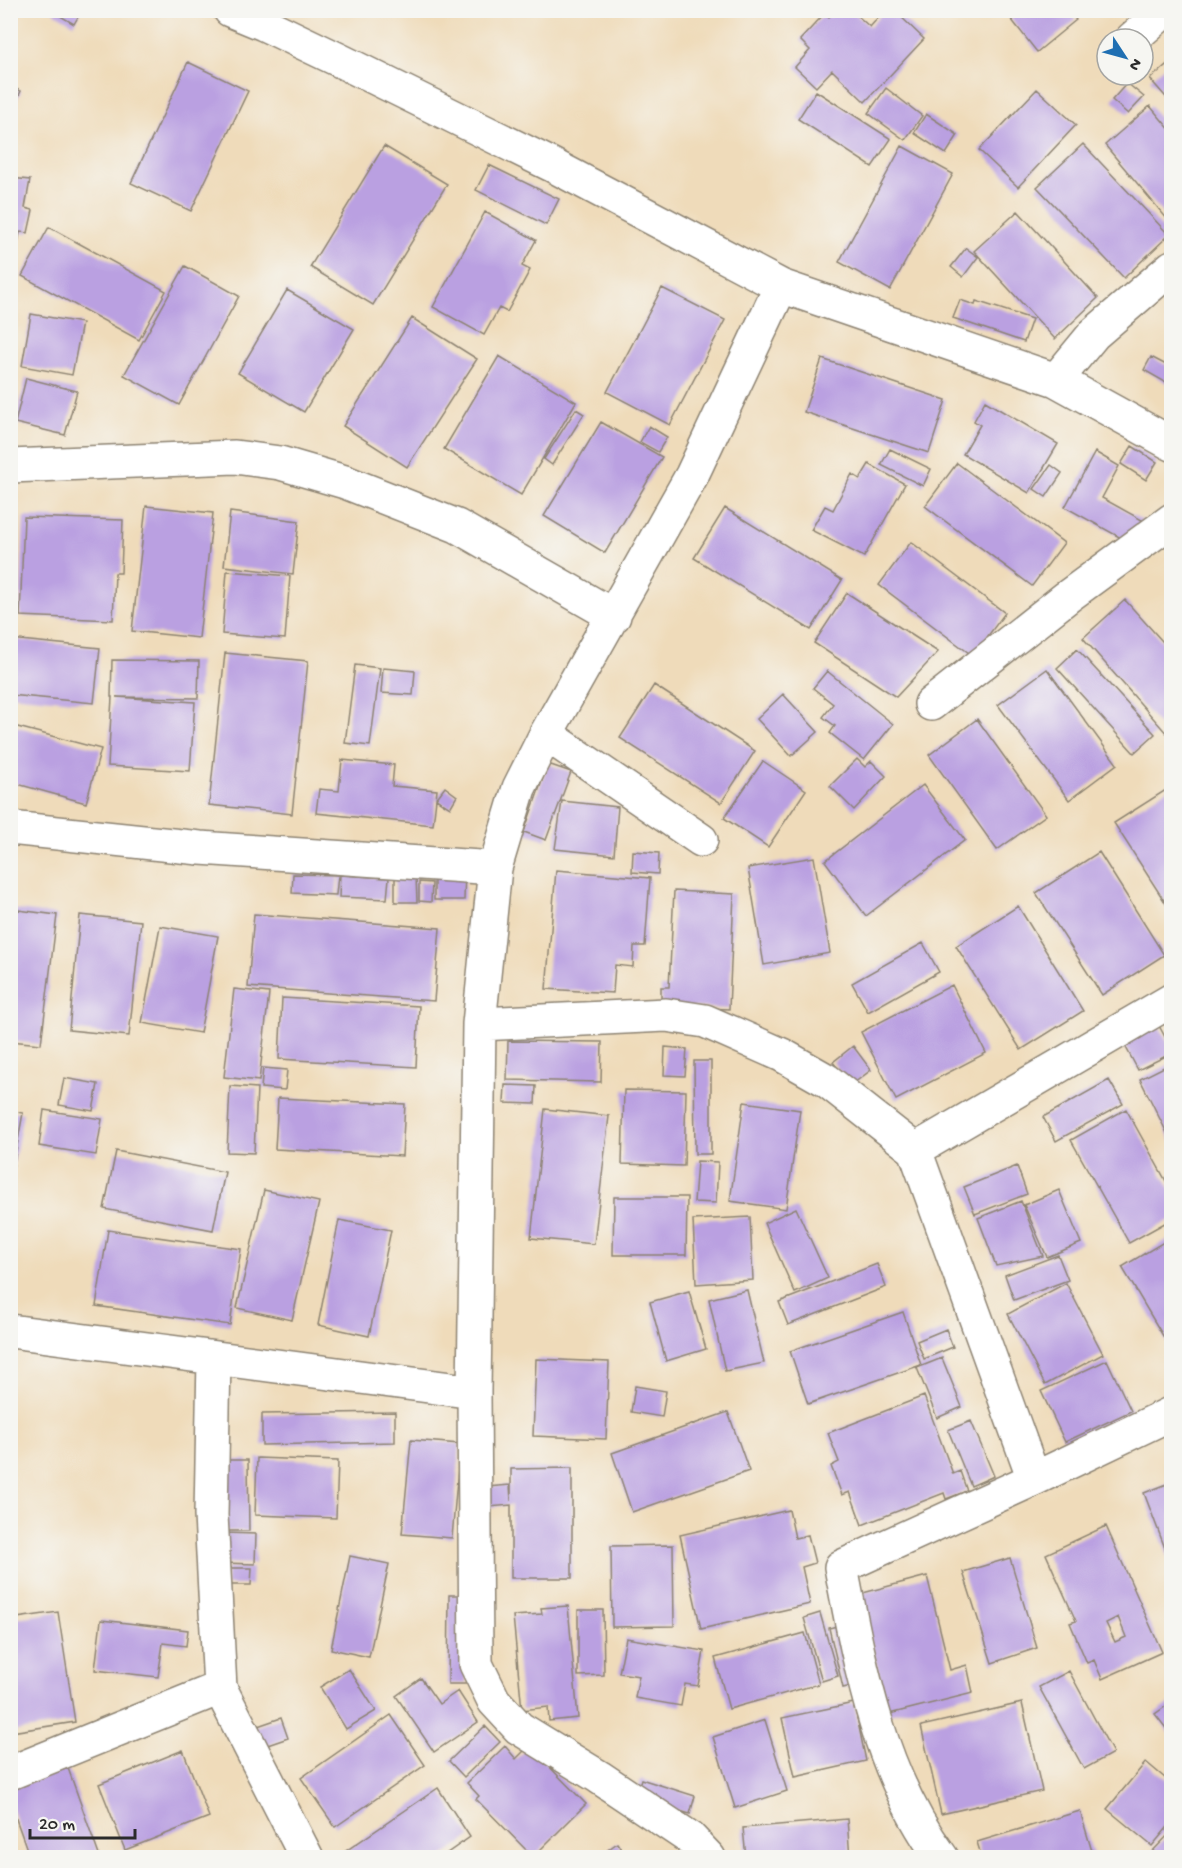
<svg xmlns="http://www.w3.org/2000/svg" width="1182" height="1868" font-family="'Gochi Hand',sans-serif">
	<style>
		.building { fill: #baa0e1; fill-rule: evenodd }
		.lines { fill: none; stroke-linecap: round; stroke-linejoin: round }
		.minor-casing { stroke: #8d8372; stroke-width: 36 }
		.minor { stroke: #fff; stroke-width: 33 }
	</style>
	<rect width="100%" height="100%" fill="#f6f6f2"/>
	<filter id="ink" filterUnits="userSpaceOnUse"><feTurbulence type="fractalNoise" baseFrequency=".0167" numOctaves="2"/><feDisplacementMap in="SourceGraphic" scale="12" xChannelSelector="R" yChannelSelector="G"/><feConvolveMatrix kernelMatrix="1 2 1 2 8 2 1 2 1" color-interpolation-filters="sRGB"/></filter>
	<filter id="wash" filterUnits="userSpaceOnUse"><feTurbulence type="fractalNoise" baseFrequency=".008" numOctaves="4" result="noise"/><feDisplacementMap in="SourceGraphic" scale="24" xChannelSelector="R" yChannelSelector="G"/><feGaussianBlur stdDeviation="1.35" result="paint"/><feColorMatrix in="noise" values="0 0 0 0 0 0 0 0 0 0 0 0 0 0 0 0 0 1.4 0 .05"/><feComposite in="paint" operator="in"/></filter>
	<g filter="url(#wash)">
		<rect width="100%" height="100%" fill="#efdbba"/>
		<g id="blocks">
			<!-- building -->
			<path class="building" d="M50,10H82L74,24Z
				M836,10H851L870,27L885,10H894L924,39L865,102L832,70L816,87L795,67L810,50L800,40L825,13L829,17Z
				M1004,10H1068L1076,20L1037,52Z
				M1172,60V104L1150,79Z
				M188,62L248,91L191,211L131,183Z
				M1127,83L1144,97L1128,114L1112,100Z
				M10,86L21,91L10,113Z
				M886,88L922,116L905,140L868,113Z
				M1037,89L1076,125L1018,187L979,150Z
				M816,91L891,139L872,167L798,119Z
				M1150,106L1172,132V216L1168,220L1105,145Z
				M926,114L958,135L946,154L914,133Z
				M1083,144L1169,235L1124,278L1037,187Z
				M384,146L447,184L373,305L310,267Z
				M902,146L953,174L890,290L839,262Z
				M489,165L559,199L546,225L476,190Z
				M10,178L30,180L25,208L33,210L28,233L20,232L15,258L10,257Z
				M1018,211L1098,298L1055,339L974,251Z
				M485,212L536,240L522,266L530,270L507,312L499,308L484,335L433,307Z
				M49,227L166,291L139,340L22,276Z
				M966,248L978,257L963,277L951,267Z
				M185,266L239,296L179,405L124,375Z
				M662,288L725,320L670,425L607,392Z
				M287,290L354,329L304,412L238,373Z
				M960,300L975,305L976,301L1032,319L1024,342L953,318Z
				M31,314L82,323L72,375L22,366Z
				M412,318L477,359L407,467L343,426Z
				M499,356L576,402L521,495L444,449Z
				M1151,357L1172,368V386L1144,370Z
				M822,359L946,400L929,453L804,412Z
				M26,378L77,391L65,435L15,423Z
				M985,401L1058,444L1029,493L963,454L980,425L974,421Z
				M576,409L584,414L552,465L544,459Z
				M601,422L662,457L605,553L544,516Z
				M649,426L667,437L658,452L640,442Z
				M1132,446L1157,462L1146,480L1121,464Z
				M890,449L931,469L923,486L881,465Z
				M1095,452L1119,466L1102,498L1142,520L1130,543L1065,507Z
				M957,463L1064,543L1032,586L925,506Z
				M869,464L905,484L864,557L811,530L825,506L833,510L852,474L860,479Z
				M1051,465L1062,473L1046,497L1034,489Z
				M146,506L213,513L199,638L132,631Z
				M725,508L842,580L811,630L694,558Z
				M230,512L299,521L293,574L224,566Z
				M24,517L123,520L121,573H115L113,620L20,616Z
				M911,542L1005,613L973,656L879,585Z
				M227,571L290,576L285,639L222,634Z
				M847,593L938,652L896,697L814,643Z
				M1125,600L1172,652V731L1168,735L1083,638Z
				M10,639L100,648L94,703L10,695Z
				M1077,649L1155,734L1134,753L1057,668Z
				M225,653L308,661L292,814L209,805Z
				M112,660L199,661L198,698L116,697L195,702L190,771L108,766L112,697H111Z
				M355,665L380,668L370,746L345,743Z
				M383,668L415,671L413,695L381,693Z
				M1047,669L1117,764L1069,800L998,705Z
				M827,671L893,724L864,760L830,733L835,726L823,717L833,704L813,688Z
				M654,685L755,751L721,803L620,738Z
				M783,694L818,732L791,756L757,719Z
				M977,719L1046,815L997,850L929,755Z
				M10,725L101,749L86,803L10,782Z
				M857,759L865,767L871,761L886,776L854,810L830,786Z
				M342,760L394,765L392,786L437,790L433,825L316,813L319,789L339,791Z
				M763,761L806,790L768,847L724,818Z
				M548,764L571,772L546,840L524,832Z
				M923,785L965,840L866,916L825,861Z
				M1172,786V913L1114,823Z
				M445,787L457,796L450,808L436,799Z
				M562,801L618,807L614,855L555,849Z
				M633,851L659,853L658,874L632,872Z
				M1099,852L1164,955L1102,995L1036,893Z
				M814,857L830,953L764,965L748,868Z
				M434,870L465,871L464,900H434Z
				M556,870L650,878L645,946H634L633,967L615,965L613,993L546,989Z
				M293,874L338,875L336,895L292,893Z
				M340,875L389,878L387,899L339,897Z
				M416,876L417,902H395V877Z
				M419,882L432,883L431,902L419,901Z
				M674,891L734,894L729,1009L661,1006V987H669Z
				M1018,906L1083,1011L1021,1050L956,946Z
				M10,909L57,915L41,1044L10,1041Z
				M254,914L440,928L434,1001L248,987Z
				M80,915L141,921L129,1036L69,1030Z
				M160,926L218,936L200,1033L142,1023Z
				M923,943L939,972L868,1012L852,983Z
				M952,985L986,1053L896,1100L861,1032Z
				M234,989L269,993L259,1081L224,1077Z
				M282,998L419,1006L416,1067L279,1059Z
				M1157,1022L1172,1050V1053L1138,1070L1122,1040Z
				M508,1041L602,1042L601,1082L507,1080Z
				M853,1046L871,1070L850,1086L833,1062Z
				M665,1047L687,1049L685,1076L664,1075Z
				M694,1061H711V1154H695Z
				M1172,1063V1143L1140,1079Z
				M263,1068L287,1070L285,1090L261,1088Z
				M64,1078L98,1084L93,1111L59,1105Z
				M1109,1080L1123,1104L1056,1141L1043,1117Z
				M505,1085L536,1086L535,1104L504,1103Z
				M230,1086L257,1088L254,1153L227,1152Z
				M624,1090L686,1091L684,1166L622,1164Z
				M278,1098L405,1104L402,1156L275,1149Z
				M744,1102L800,1110L786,1209L730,1201Z
				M545,1109L609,1116L594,1244L531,1238Z
				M1126,1109L1172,1192V1219L1129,1243L1071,1140Z
				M44,1110L102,1119L96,1155L39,1146Z
				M10,1111L23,1113L12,1173H10Z
				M116,1151L225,1172L213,1230L104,1209Z
				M697,1161L718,1162L716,1203L694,1202Z
				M1017,1166L1027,1194L975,1214L964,1187Z
				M264,1190L319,1202L292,1320L237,1308Z
				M1059,1190L1081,1243L1047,1257L1024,1205Z
				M614,1197H687L686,1255H613Z
				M1021,1201L1043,1256L996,1266L978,1218Z
				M796,1208L828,1278L795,1293L764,1223Z
				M750,1217L753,1280L696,1284L693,1220Z
				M339,1220L391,1230L369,1336L318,1325Z
				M108,1230L241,1249L230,1325L96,1306Z
				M1172,1237V1351L1122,1267Z
				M1058,1255L1068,1280L1014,1300L1005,1275Z
				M877,1264L886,1287L788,1325L779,1302Z
				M1066,1283L1103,1354L1045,1385L1008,1314Z
				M747,1290L764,1363L725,1371L709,1299Z
				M689,1291L706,1349L666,1361L650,1302Z
				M903,1312L921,1365L808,1404L790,1351Z
				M946,1329L953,1347L924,1359L917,1341Z
				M942,1358L962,1407L937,1418L917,1368Z
				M536,1359L609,1362L606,1439L533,1436Z
				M1107,1360L1131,1411L1065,1442L1041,1391Z
				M635,1386L666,1391L662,1417L631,1412Z
				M924,1396L953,1474L960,1471L967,1491L946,1499L944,1493L862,1525L850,1492L842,1495L831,1466L839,1462L828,1433Z
				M395,1412V1442L262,1445V1414Z
				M728,1412L749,1471L632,1512L612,1453Z
				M971,1421L994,1476L971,1486L948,1430Z
				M411,1440L460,1444L452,1538L402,1534Z
				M257,1458L338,1461L336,1518L255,1515Z
				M222,1460H248L249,1531H222Z
				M572,1468V1578H511V1505L489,1507L487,1487L510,1485L511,1501V1469Z
				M1172,1482V1564H1171L1144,1493Z
				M789,1510L795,1538L808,1535L815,1563L802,1567L810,1604L701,1629L680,1535Z
				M1106,1526L1162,1652L1102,1679L1094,1660L1087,1663L1070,1623L1076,1621L1046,1554ZM1118,1617L1126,1637L1115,1642L1106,1623Z
				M224,1533L256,1534L255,1564L223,1563Z
				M673,1545L674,1626L612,1627L611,1546Z
				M350,1556L389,1564L369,1657L331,1649Z
				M1010,1558L1037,1648L992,1663L963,1572Z
				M227,1568H252L251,1585H227Z
				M927,1576L950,1670L967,1665L973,1693L889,1714L859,1594Z
				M449,1595H468L466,1684H448Z
				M568,1606L578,1718L549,1721L548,1707L522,1710L513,1616L542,1614L541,1608Z
				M578,1610H603L604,1675L578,1676Z
				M58,1612L75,1722L11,1732L10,1619Z
				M820,1613L838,1676L822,1681L804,1618Z
				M101,1620L188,1630L186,1646L163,1643L158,1677L95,1670Z
				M845,1624L859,1684L843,1688L829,1628Z
				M805,1633L819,1684L729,1709L715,1658Z
				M626,1638L704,1651L698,1686L685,1684L681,1706L635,1698L639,1676L619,1673Z
				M349,1669L376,1711L346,1729L320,1687Z
				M1069,1671L1113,1753L1084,1769L1039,1687Z
				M421,1678L439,1704L458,1691L478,1722L434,1752L396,1696Z
				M1172,1702V1736L1155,1714Z
				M854,1703L866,1761L795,1777L782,1718Z
				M1022,1703L1042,1791L941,1814L921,1726Z
				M391,1715L425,1765L335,1827L301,1778Z
				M281,1718L288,1738L256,1749L249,1729Z
				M765,1720L787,1791L735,1808L713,1737Z
				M485,1726L500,1742L464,1777L449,1761Z
				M505,1746L516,1759L529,1746L586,1804L533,1857L476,1799L479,1796L467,1783Z
				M183,1750L209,1817L125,1850L99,1784Z
				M1146,1762L1172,1784V1822L1152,1846L1107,1809Z
				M68,1768L100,1858H30L10,1802V1789Z
				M641,1779L695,1796L690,1814L635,1798Z
				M438,1788L470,1837L440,1858H347L343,1853Z
				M1080,1811L1094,1858H982L977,1842Z
				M847,1819L850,1858H746L743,1828Z
				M1172,1831V1858H1146Z
				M617,1843L627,1858H597Z"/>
		</g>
	</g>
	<g filter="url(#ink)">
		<use href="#blocks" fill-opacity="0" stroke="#8d8372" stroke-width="1.5"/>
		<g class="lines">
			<!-- minor casing -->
			<g class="minor-casing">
				<path id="minor" d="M230,10L264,24L339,60L552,165L781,286L1056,380L1172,444
					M1132,39L1165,10
					M1056,380L1094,334L1172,267
					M10,466L235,457L280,463L345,482L457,526L614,616
					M931,704L1067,597L1172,520
					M546,734L701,840
					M10,828L200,848L495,868
					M479,1024L666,1015L705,1021L782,1055L826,1080L915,1150L1034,1479
					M915,1150L1172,1000
					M10,1331L474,1392
					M214,1358L211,1515L220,1688L307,1858
					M10,1773L220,1688
					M709,1858L690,1838L599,1777L519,1728L494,1701L476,1664L474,1392L479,1024L495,868L519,788L546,734L692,475L781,286
					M942,1858C879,1774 860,1667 841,1567L1034,1479L1172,1413"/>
			</g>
			<!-- minor -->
			<use href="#minor" class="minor"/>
		</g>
	</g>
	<!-- margin -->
	<rect width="1182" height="1868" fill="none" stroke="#f6f6f2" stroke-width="36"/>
	<!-- north arrow -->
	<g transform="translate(1125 57) rotate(126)"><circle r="28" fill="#f6f6f2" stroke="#a5a5a2" stroke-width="1.5"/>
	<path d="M0-4.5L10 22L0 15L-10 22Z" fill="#1f6fb2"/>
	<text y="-9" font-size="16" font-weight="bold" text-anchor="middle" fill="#2b2b2b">N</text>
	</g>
	<!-- scale -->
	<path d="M30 1829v9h105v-9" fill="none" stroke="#2b2b2b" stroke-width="3"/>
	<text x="39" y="1829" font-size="18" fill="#2b2b2b" stroke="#f6f6f2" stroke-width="4.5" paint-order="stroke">20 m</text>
</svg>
